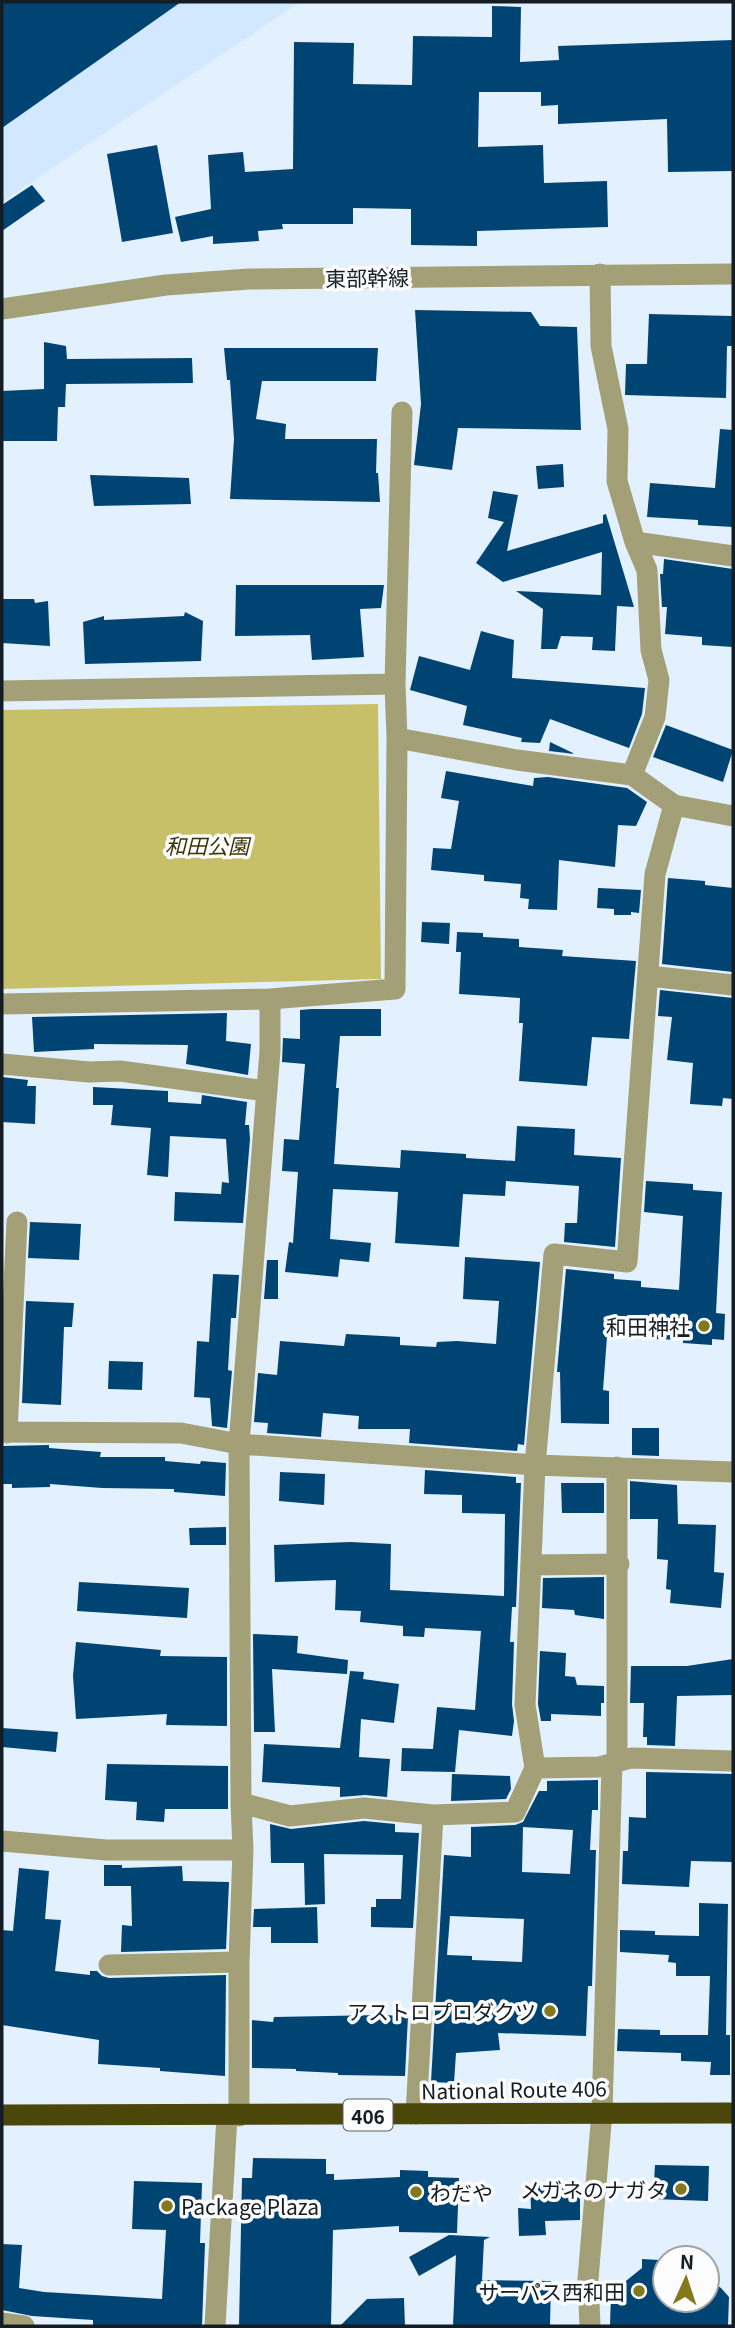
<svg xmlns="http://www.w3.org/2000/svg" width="735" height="2328" font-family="Georgia,'Noto Sans JP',serif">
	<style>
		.built { fill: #d1e8fe }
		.green { fill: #c8c069 }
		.building { fill: #004473; fill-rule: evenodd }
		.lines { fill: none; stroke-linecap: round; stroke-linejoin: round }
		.minor { stroke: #a3a077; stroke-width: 21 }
		.highway { stroke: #4b460a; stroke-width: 21 }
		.poi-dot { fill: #82791e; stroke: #fcfcfc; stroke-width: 2.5 }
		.labels { text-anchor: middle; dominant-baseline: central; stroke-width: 7; stroke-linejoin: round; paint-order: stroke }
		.shield { fill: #fcfcfc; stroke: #5a6065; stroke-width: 2 }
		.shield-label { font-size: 19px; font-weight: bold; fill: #141d24 }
		.street-label { font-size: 21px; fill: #141d24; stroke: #fcfcfc }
		.park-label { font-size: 21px; font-style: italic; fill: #393406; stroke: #fcfcfc }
		.poi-label { font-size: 21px; fill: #141d24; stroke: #fcfcfc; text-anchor: end }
	</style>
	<rect width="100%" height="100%" fill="#e3f1fe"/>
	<!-- built -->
	<path class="built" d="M2,2H300L2,202Z"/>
	<!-- green -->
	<path class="green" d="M378,704L381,979L2,989V710Z"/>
	<!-- building -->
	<path class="building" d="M2,2H181L2,128Z
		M492,6L521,7L520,62L559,60L558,46L733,40V171L668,172L667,119L558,124V105L541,106V92H479L478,147L543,145L544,183L607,181L608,227L477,231V246L411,245V209L353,208V224H282L283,229L258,231L259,241L213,244V236L181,242L175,217L211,209L208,155L243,152L245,172L293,169L294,42L354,43L353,84L412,85L413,36L492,37Z
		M157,145L173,233L122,242L107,154Z
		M32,185L45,201L2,231V205Z
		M415,310L531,312L540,326L577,327L581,430L458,428L452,470L414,465L421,404Z
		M649,314L733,316V346H727L726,398L625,395L626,364H647Z
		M44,342L66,346L67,359L192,358L193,383L66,384L65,407H58L57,441H2V391L44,389Z
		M224,348H378L376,381H262L256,419L286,424L285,439H377L376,473H378L380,502L230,499L234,439L230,380H227Z
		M720,429L733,430V527L698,525V520L647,517L650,483L715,488Z
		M563,464L564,487L538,489L536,466Z
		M90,475L189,478L191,504L94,506Z
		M493,491L518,495L507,551L603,523V515L606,514L634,607L617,606L615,651L592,650L593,637L561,636L557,649H541L543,609L516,591L601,595L602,552L503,582L476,563L504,522L488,518Z
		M664,559L733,569V647L702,645V637L665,634L667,607H662L660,574H663Z
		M236,585H384L381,608L360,609L364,657L312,660L310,635L235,636Z
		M2,599H34L35,603L48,601L50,646L2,643Z
		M185,612L203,621L201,661L85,664L83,622L104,616V620L184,616Z
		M481,631L514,640L512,678L645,688L642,714L629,748L550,719L540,743L521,742L522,738L463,725L467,706L410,690L419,656L470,670Z
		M666,725L733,750L723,782L653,757Z
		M550,742L575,754L549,751Z
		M446,771L533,786L534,778L548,777L627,788L647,802L636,826L618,825L615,867L559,860L557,910L528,909L529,899L520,898L521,884L484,881V875L431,870L433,848L451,849L459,801L441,798Z
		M668,878L705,881V885L733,888V972L662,964Z
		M598,888L641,890L639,913L631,912V915H614V909L597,908Z
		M422,922L450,923L449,944L421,942Z
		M457,932L483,933V937L519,939V947L563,950L562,956L636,961L629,1039L592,1037L587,1086L519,1081L523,1023H519L520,998L459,994L461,952H456Z
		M660,990L733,998V1099L723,1098L722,1106L690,1104L693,1063L667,1060L672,1017L658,1016Z
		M312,1009H381V1036H340L336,1088H339L334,1164L400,1168L401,1150L466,1154V1158L515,1161L517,1126L575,1129L574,1155L621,1158L615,1247L564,1242L565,1223H577L579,1186L506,1181L505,1196L463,1194L459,1247L395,1243L398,1192L333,1189L330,1239L371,1243L369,1262L340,1259L338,1277L285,1272L289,1242L293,1243L298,1172L282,1171L284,1139L299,1140L305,1064L282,1062L283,1038L300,1039V1010Z
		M227,1013L226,1041L251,1044L248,1075L186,1064L188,1045L94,1044V1049L34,1052L32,1017Z
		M2,1077L28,1080L27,1086H36L35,1124L2,1122Z
		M93,1087L168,1091V1102L201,1104L202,1095L247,1102L245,1125H249L250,1139L243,1223L174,1221L175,1192L221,1194L222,1182L229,1183L226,1139L170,1136L168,1177L147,1175L151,1128L111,1125L113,1105H93Z
		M646,1181L693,1184V1190L722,1192L716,1313L725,1314L724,1340L712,1339V1345L683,1343V1340L653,1339L654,1325L608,1323L603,1390L609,1391V1424L561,1423L560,1372H557L566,1269L614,1274V1279L641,1281V1287L679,1290L683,1216L644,1212Z
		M30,1222L81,1224L79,1260L28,1258Z
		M465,1257L540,1262L524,1445L518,1444L517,1451L409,1443L410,1429H358L359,1416L323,1413L321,1437L267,1433L268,1423L254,1422L258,1373L277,1375L280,1341L344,1346L346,1334L400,1337V1345L436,1347L437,1342L457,1341L496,1344L499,1301L463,1299Z
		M267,1260H278V1299H264Z
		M213,1274L239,1275L236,1318H231L228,1370L232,1371L227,1428L212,1426L210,1398L194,1397L197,1341L209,1342Z
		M26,1301L74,1303L72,1327H64L61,1405L22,1403Z
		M109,1361L143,1362L142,1390L108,1389Z
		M632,1428H659V1456L632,1455Z
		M49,1445V1448L101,1452L100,1457H165V1461L200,1464L201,1461L226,1463L225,1496L174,1492V1489L102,1488L50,1484V1487L12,1488V1484H2V1446Z
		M425,1470L516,1477V1483H521L516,1607H512L510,1642H514L512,1704L514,1721L512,1736L459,1730L455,1772L401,1771L402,1748L433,1749L437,1707L475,1710L481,1631L425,1628L424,1637L403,1636V1626L360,1622L361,1611L335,1610L336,1580L275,1582L274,1545L350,1542L391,1544L390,1590L504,1596L505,1514L462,1513V1495L424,1494Z
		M280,1472L325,1474L324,1505L279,1501Z
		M630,1481L677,1485L678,1524L716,1525L714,1572L724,1573L721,1608L670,1603L671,1590L666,1589L668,1560L657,1559L658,1519H630Z
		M561,1483H604V1513H562Z
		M226,1527V1545H190L189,1528Z
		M604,1577V1619L575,1615L574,1610L542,1608L543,1578Z
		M79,1582L189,1588L187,1618L77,1611Z
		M253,1634L298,1636L297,1653L348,1660L347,1674L272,1669L275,1732H254Z
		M76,1642L161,1650L160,1656L227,1657V1726L166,1725L167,1714L76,1719L73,1676Z
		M540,1651L566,1653L565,1676L575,1677L577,1685L604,1686V1703H601V1716L551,1714V1721H541L538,1704Z
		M733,1659V1695L677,1696L675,1746L647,1745V1737H643L644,1703H630L631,1666H687Z
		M350,1671L364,1672L363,1679L399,1684L394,1723L361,1719L359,1757L390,1759L387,1797L365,1795L340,1797V1787L262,1782L264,1744L340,1748Z
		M2,1728L58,1732L56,1752L2,1747Z
		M107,1764L228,1766V1809H165L164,1822L136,1820L137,1802L105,1800Z
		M646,1772L733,1774V1862L691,1861L689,1887L622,1884L623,1851H628L629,1817L646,1818Z
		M452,1774L510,1776L511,1789L506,1799L451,1801Z
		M598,1780V1810H592L590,1850H596L592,1986H588L586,2036L498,2033L500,2050L456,2053L454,2083L431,2082L444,1855L471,1857V1827L515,1825L523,1822L539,1791H547V1781ZM523,1827L573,1830L570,1874L522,1872ZM450,1916L524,1919L522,1962L472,1960V1956L447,1955Z
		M364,1821L395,1824V1832L419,1833L413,1928L371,1927V1907H376V1899H401L403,1855L324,1854L325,1904L305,1905L304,1863H271L270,1824L291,1829Z
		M104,1865H122V1868L182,1866L183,1881L229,1882L226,1949L121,1952L122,1925L132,1926L131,1886H104Z
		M19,1868L49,1871L45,1919L61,1920L55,1971L90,1975V1971H97L102,1976L109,1978L226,1975L225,2076L160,2071V2068L98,2064L99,2040L2,2025V1930L13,1931Z
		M699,1903L728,1904L726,2035H730V2075H710L711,2062L681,2061V2053L617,2051L618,2029L660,2030V2035H708L710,1976H676V1963L668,1962L669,1955L620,1952V1930L655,1931V1935L699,1936Z
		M317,1907L318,1943H271V1927H253L254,1909Z
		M381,2015L408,2016L405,2076L338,2075V2073L296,2071V2069L252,2068V2020L273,2022L274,2017Z
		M253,2158L326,2159V2174H334V2180L400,2177V2170L428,2171V2177L459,2178L457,2233L399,2232V2226L333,2230L331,2326H239L242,2178H252Z
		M655,2165L709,2166L708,2201L653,2199Z
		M134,2181L202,2183L200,2243H205L202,2326L93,2325V2320L32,2316L2,2310V2244L22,2245L19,2288L44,2292L162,2299L166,2230L132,2229Z
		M530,2185L580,2186V2220L545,2221L546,2235L519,2236L518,2208L531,2209Z
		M449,2235L490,2237L484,2240L482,2280L551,2281L550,2326H453L456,2255L419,2276L409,2257Z
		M642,2259L659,2260V2273H665V2300H707V2278L721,2288L729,2297L728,2326H610L611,2293L642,2268Z
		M404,2298L405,2326H340L367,2299Z"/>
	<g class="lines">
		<!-- minor -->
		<path class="minor" d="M600,274L601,346L618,429L617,481L635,542L647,570L651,650L659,680L655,717L632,775
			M2,309L166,285L249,279L733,274
			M635,542L733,556
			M2,691L395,684
			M397,738L517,760L632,775L674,805L733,816
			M648,976L733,985
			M2,1004L270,999
			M2,1064L89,1072L120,1071L266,1091
			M2,1432L181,1433L239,1444L535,1465L733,1472
			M7,1433L17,1222
			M617,1467V1762
			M531,1565L619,1564
			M535,1768L525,1705L535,1465L554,1254L627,1262L655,874L674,805
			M241,1803L290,1816L364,1808L433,1815L515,1812L535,1768L599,1767L631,1758L733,1761
			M2,1841L106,1850H243
			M109,1965L239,1962
			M416,2114L433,1815
			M239,2116V1962L243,1850L241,1803L239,1444L270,1051V999L395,989L397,738L395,684L402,412
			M2,2323L24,2326
			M215,2326L227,2116
			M590,2326L588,2279L602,2112L612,1763"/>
		<!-- highway -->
		<path class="highway" d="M2,2115L733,2113"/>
	</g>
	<!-- markers -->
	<g class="poi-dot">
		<circle cx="704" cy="1326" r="7"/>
		<circle cx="550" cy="2011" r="7"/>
		<circle cx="681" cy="2189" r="7"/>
		<circle cx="416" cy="2192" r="7"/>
		<circle cx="167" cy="2206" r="7"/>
		<circle cx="639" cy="2291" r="7"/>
	</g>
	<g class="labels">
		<!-- shield labels -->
		<rect class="shield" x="343.5" y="2099.5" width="49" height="31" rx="5"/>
		<g class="shield-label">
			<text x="368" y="2115">406</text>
		</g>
		<!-- street labels -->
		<g class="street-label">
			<text transform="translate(367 277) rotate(-1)">東部幹線</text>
			<text transform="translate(514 2089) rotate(-1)">National Route 406</text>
		</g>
		<!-- park labels -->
		<g class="park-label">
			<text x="207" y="845">和田公園</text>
		</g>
		<!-- poi labels -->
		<g class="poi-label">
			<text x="690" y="1326">和田神社</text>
			<text x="536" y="2011">アストロプロダクツ</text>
			<text x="667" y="2189">メガネのナガタ</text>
			<text x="430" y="2192" text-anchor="start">わだや</text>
			<text x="181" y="2206" text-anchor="start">Package Plaza</text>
			<text x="625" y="2291">サーパス西和田</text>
		</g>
	</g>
	<!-- border -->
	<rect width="735" height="2328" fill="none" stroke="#141d24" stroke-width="7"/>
	<!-- north arrow -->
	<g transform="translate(686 2279) rotate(3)"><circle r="33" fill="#fcfcfc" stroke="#9fa3a6" stroke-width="2"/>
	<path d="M0-5L12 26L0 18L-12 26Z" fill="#82791e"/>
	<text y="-10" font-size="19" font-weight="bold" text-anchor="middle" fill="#141d24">N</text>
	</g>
</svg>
